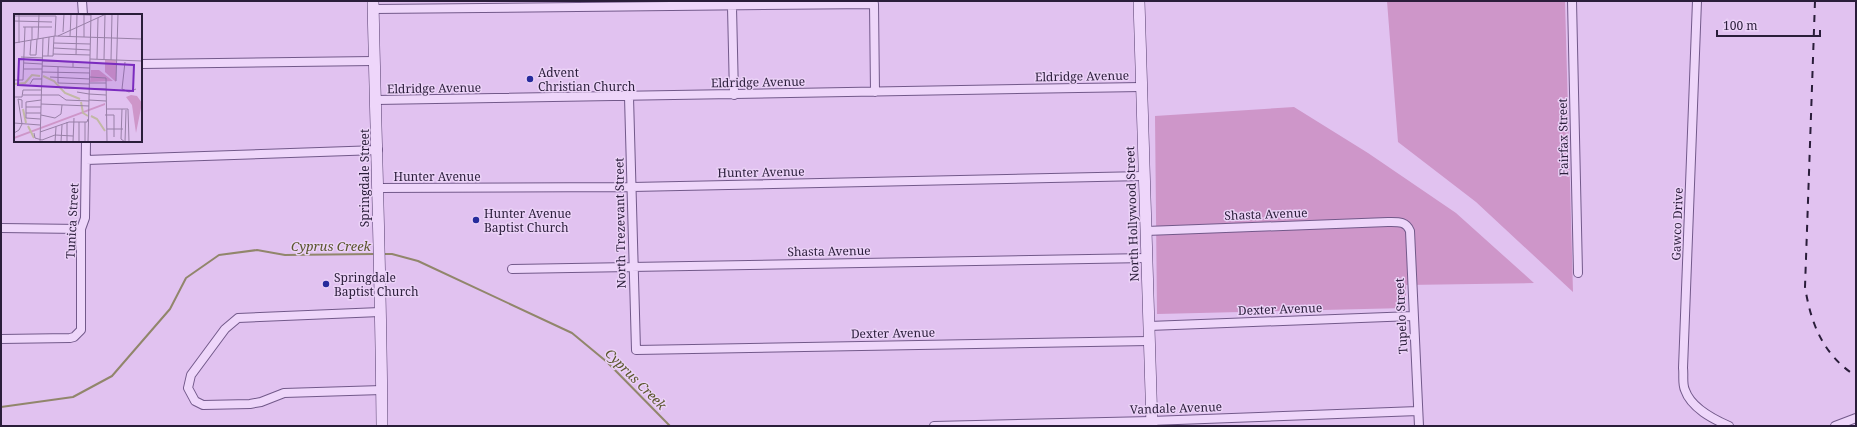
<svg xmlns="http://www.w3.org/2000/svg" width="1857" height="427" font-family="'Noto Serif',serif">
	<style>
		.green { fill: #ce96c9 }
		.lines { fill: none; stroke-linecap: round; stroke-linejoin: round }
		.stream { stroke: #91866b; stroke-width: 2 }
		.street-casing { stroke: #72598a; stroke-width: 10 }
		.secondary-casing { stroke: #533c6c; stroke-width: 12 }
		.street { stroke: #eed6fa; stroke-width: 8 }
		.secondary { stroke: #eed6fa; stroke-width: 11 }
		.rail { stroke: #2a1d3a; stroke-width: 2; stroke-dasharray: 7 7; stroke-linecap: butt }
		.poi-dot { fill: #262b9c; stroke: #ebd2f7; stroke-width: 1.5 }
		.labels { text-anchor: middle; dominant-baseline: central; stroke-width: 3; stroke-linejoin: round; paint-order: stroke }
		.poi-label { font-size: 12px; fill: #2a1d3a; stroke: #ebd2f7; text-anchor: start }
		.street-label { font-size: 12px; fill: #2a1d3a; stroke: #ebd2f7 }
		.water-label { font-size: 13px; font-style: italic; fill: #5a562c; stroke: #ebd2f7 }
		.inset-river { fill: none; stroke: #c2b9a5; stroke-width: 2 }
		.inset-road { fill: none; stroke: #9880a7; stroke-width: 1 }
		.view { fill: #7b2cbf; fill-opacity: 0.15; stroke: #7b2cbf; stroke-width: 2 }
		.inset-edge { fill: none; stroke: #2a1d3a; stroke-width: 2 }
	</style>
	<rect width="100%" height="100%" fill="#e1c2f0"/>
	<!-- green -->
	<path class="green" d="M1387,1H1565L1573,292L1476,202L1398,142Z
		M1294,107L1368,153L1456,213L1534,283L1406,285V308L1157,314L1155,116Z"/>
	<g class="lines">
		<!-- stream -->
		<path class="stream" d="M383,254H392L418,261L572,333L607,362L670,426
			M1,407L73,397L112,376L170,309L186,278L219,255L257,250L285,255L375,254"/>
		<!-- street casing -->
		<g class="street-casing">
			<path id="street" d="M82,1L83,15
				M1572,1L1578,273
				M1697,1L1683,368C1684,375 1682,384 1685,390C1691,408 1713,419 1729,426
				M732,7L734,95
				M374,9L874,4L875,92
				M141,64L374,61
				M629,97L636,350L1149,341
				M376,100L1141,87
				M86,160L378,150
				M378,188L632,187L1144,176
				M1,228L81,229
				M1146,231L1388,222C1398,222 1406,221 1410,231L1419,426
				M512,269L1147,258
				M380,312L238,318L225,329L191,375L188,388L195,401L203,405L250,404L261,402L284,393L382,390
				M1149,326L1413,316
				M1,339L70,338L74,337L81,330V229L85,218L86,141
				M934,426L1151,421L1418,411
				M1835,426L1856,418"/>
		</g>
		<!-- secondary casing -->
		<g class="secondary-casing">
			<path id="secondary" d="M373,1C376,143 381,284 382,426
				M1139,1L1152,426"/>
		</g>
		<!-- street -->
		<use href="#street" class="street"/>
		<!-- secondary -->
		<use href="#secondary" class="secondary"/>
		<!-- rail -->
		<path class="rail" d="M1815,1L1805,287C1811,324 1823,355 1856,376"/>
	</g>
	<!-- markers -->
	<g class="poi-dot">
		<circle cx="530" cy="79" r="4"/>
		<circle cx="476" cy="220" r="4"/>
		<circle cx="326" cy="284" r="4"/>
	</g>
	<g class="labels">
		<!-- poi labels -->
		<g class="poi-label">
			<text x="538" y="72">Advent<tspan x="538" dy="14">Christian Church</tspan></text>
			<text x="484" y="213">Hunter Avenue<tspan x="484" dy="14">Baptist Church</tspan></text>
			<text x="334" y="277">Springdale<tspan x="334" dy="14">Baptist Church</tspan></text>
		</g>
		<!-- street labels -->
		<g class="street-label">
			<text transform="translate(1082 76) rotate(-1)">Eldridge Avenue</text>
			<text transform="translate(758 82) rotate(-1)">Eldridge Avenue</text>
			<text transform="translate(434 88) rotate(-1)">Eldridge Avenue</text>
			<text transform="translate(1563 137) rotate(-91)">Fairfax Street</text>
			<text transform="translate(761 172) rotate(-1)">Hunter Avenue</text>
			<text x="437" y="176">Hunter Avenue</text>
			<text transform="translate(364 178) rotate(-90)">Springdale Street</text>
			<text transform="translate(1132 214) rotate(-92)">North Hollywood Street</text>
			<text transform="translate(1266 214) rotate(-2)">Shasta Avenue</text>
			<text transform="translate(72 221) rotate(-87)">Tunica Street</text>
			<text transform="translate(620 223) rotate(-91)">North Trezevant Street</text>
			<text transform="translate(1677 224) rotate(-88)">Gawco Drive</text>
			<text transform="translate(829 251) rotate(-1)">Shasta Avenue</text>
			<text transform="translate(1280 309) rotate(-2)">Dexter Avenue</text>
			<text transform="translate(1401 316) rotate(-93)">Tupelo Street</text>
			<text transform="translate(893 333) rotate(-1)">Dexter Avenue</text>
			<text transform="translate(1176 408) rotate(-2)">Vandale Avenue</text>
		</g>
		<!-- water labels -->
		<g class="water-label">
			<text x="331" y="246">Cyprus Creek</text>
			<text transform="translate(636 379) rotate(45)">Cyprus Creek</text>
		</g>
	</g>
	<!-- overview -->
	<g transform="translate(14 14)">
		<rect width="128" height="128" fill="#e1c2f0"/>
		<path d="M91,46H102V68L91,58ZM77,56H85L99,67L76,68ZM117,81L123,82L128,89L122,119L118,91L112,83ZM91,89V91L0,125V123Z" fill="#ce96c9"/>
		<path class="inset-river" d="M29,62L40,67L51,79L66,85M0,70L11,69L18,61L26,62M67,88L69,99L74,102M9,95L12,109M77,102L83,105L91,117M14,112L20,124"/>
		<path class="inset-road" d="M51,0L77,1M0,2H42M0,7L38,8M9,13H38M49,18L50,0M41,22L42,2M44,22L92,0M56,22L57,0M70,23V0M24,25L25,1M17,26L16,41H22L23,25M18,26V13M0,29L41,22L128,25M5,29V0M40,29L76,30M40,34L76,36M39,40L76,41M62,41L63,0M29,42H39L40,22M34,42L35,23M7,43L29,44M76,45L128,47M83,45L84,4M90,45L91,0M97,46L98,0M28,47L59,48V53M111,48L108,75L115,78L122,75M10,49L28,50M28,52L76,54M44,53V69L75,70M10,55H28M28,58L76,59M36,63L76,65M76,63L92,64L93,128M0,66H9L11,13M102,67L104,0M75,69H92M16,70L19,65H28M50,74L92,75M63,78L75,80M75,80L92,81M9,81H45L52,86L75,87M0,83H8L9,76H27M4,85L8,110M4,85L8,86V94M75,86L92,87M27,90L75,92M12,93H27M92,95H114L115,128M108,95L107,125L111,128M12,99H27M27,101L41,104L47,100L48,91M91,101H100V123M26,105L12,104V88L27,86M0,109L26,111M93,115H109M26,118L55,108H73L74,105M0,119L5,116L8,110M20,119L21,124L28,126L41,121L59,122M26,128L29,24M41,128L42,113M47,128L48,111M53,128V108M59,128L60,104M65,128V108M71,128V108M74,128L77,0M111,128L112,96"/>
		<path class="view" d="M5,45L120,51L119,77L4,71Z"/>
		<rect width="128" height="128" class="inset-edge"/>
	</g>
	<!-- border -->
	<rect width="1857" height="427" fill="none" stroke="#2a1d3a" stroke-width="4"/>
	<!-- scale -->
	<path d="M1717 30v6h103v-6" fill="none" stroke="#2a1d3a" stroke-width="2"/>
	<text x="1723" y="30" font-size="12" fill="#2a1d3a" stroke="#ebd2f7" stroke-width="3" paint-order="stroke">100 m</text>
</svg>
